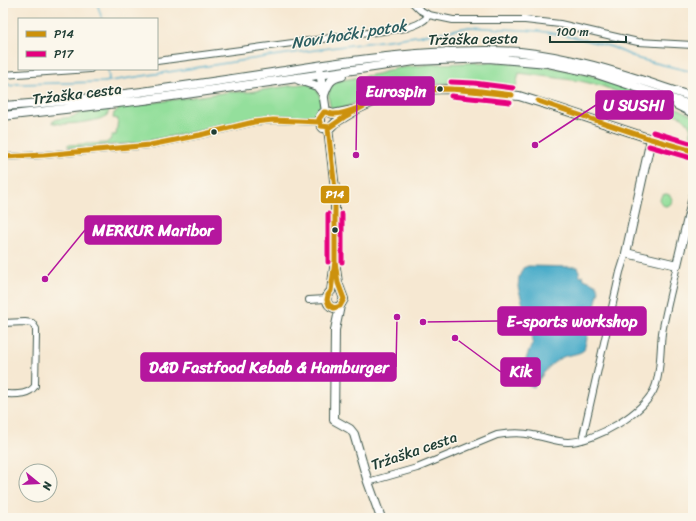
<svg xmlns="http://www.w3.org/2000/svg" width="696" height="521" font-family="Sriracha,sans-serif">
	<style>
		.green { fill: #94df9c; stroke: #5a8e68 }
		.water { fill: #4aacc9; stroke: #34747e }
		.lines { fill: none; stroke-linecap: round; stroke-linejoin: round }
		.stream { stroke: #4aacc9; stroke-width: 1.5 }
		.street-casing { stroke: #3f574c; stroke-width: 8 }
		.secondary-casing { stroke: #3f574c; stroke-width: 10 }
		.street { stroke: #fff; stroke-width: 6 }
		.secondary { stroke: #fff; stroke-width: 8 }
		.bus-1-casing { stroke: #fbf7ec; stroke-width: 8 }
		.bus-2-casing { stroke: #fbf7ec; stroke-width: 8 }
		.bus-1 { stroke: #cc910a; stroke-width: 5 }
		.bus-2 { stroke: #e5007d; stroke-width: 5 }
		.bus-dot { fill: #1f3d34; stroke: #fbf7ec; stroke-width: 1.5 }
		.labels { text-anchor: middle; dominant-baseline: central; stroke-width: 3; stroke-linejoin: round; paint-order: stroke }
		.street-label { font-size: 15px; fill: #1f3d34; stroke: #fbf7ec }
		.water-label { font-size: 16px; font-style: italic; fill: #2c5e61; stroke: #fbf7ec }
		.leader { fill: none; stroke: #b5179e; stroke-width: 1.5 }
		.callout-dot { fill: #b5179e; stroke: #fbf7ec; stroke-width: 1.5 }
		.callout { fill: #b5179e; stroke: #b5179e; stroke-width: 1.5 }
		.callout-label { font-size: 16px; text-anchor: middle; font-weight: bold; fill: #fff }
		.line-badge { stroke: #fbf7ec; stroke-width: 1.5 }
		.badge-label { font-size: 11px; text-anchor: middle; font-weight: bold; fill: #fff }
	</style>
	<rect width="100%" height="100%" fill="#fbf7ec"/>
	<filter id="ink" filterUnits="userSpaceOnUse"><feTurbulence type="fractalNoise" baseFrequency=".025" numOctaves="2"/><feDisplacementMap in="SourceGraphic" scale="8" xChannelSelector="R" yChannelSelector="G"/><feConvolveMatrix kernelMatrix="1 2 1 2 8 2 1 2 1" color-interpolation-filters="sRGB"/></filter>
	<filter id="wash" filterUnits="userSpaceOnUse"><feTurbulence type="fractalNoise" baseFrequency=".012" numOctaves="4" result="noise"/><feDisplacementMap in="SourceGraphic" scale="16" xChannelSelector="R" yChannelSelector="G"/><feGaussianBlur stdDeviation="0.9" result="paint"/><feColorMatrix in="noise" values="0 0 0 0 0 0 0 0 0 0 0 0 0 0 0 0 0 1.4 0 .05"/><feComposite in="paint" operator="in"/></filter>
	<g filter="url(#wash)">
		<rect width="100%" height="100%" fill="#f6e8d2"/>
		<!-- green -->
		<path class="green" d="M496,62C529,64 564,67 596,77C614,82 630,91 648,97C663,104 679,107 693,116L692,118L693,121V145L689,144C692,130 693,127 682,117L602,86L580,81L519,73L515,91C480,87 433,78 399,87C376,92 357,103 336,111L331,109C328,97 326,89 337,81L377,74L398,68L433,64Z
			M301,84C303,84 308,84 310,85C320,89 322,101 320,110L311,118L255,119L225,126L136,143L70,148L67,145L106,143L110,140L112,135H116L118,119L113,118L114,113L121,107L229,92H249Z
			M110,107L107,116C99,121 60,127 52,122L57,119L72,117L91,109Z
			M660 200a6 6 0 1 1 12 0a6 6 0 1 1-12 0Z"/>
		<!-- water -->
		<path class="water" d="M528,266L578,267L580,276L583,275L584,279L596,284L599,290L584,350C578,355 570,354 563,357C550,363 542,375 534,387L528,385C522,365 525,360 533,342L527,315L524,308L518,287L519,277L523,268Z"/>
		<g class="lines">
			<!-- stream -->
			<path class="stream" d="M97,3L102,19
				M108,69L109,81
				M5,84H8L11,86L16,84L104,82L265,57L438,33L469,27L539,31L570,36L612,47L639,59L693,72"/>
		</g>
	</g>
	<g filter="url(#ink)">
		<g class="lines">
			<!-- street casing -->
			<g class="street-casing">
				<path id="street" d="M413,3L420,10L429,15L453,20H525L560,24L638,42L693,45
					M157,61L406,28C416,25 423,23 429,15
					M3,75L90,69
					M3,75L4,92L3,157
					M3,157L44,155L150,145L200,135L254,122L273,120L319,122
					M309,300L326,299
					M3,323L25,322L32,323L36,329V335L35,386C28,396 14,394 3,394
					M582,440L620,272L626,253
					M368,482L417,468L497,435C509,433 520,432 533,435C545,437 556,442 568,442C595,442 646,412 655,387C661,372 660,350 662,333C666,310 672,288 677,265"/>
			</g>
			<!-- secondary casing -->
			<g class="secondary-casing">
				<path id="secondary" d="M320,71L326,112
					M299,80L317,86L324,95
					M324,95C328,84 330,78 342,76
					M677,105L693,113
					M3,106C98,100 191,85 285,71C334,63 383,56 432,53C461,51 490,50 520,52C580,58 636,79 693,97
					M358,109L333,114C328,111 323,111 320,116V124L323,128H330L335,123L358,109L384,97L417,90L448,89L519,96L558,108L651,139L693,151
					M3,116L144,100L415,61L488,58L548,63L591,72L693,106
					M328,128L335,189V261L338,283L344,299L340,306L334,308C325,305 325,296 331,291L335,261
					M651,139L626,253L677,265L693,197
					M340,306L335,330L334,420L350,429L354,434L368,482L381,518"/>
			</g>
			<!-- street -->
			<use href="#street" class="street"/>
			<!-- secondary -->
			<use href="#secondary" class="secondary"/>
			<!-- bus-1 casing -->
			<g class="bus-1-casing">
				<path id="bus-1" d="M451,89L512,95
					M451,89L473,90L512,95
					M375,101C399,91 425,87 451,89
					M375,101C400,93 424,89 451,89
					M538,101L651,139
					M538,101L651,139
					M368,104L346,116L330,127L321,126L319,119L324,112C328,112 330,114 333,114C343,115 359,107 368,104Z
					M328,128L335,189V261
					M651,139L693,151
					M3,157L44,155L150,145L200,135L254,122L273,120L319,122
					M335,261L338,283L344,299L340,306L334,308L329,305L327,300L328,295L331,291Z"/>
			</g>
			<!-- bus-2 casing -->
			<g class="bus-2-casing">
				<path id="bus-2" d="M451,82L474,83L513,88
					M451,96L510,102
					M653,132L693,144
					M649,146L691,158
					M328,262V214
					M342,262V214"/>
			</g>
			<!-- bus-1 -->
			<use href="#bus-1" class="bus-1"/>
			<!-- bus-2 -->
			<use href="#bus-2" class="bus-2"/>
		</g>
	</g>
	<!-- markers -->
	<g class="bus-dot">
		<circle cx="440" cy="89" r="3.5"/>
		<circle cx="214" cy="132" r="3.5"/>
		<circle cx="335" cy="230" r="3.5"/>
	</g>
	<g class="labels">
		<!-- street labels -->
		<g class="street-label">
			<text transform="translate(473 39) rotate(-1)">Tržaška cesta</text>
			<text transform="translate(77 94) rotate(-7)">Tržaška cesta</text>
			<text transform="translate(414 451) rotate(-19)">Tržaška cesta</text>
		</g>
		<!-- water labels -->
		<g class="water-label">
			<text transform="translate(349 34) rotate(-9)">Novi hočki potok</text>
		</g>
	</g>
	<!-- callouts -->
	<path class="leader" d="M356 155L357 91M535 145L596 105M45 279L85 230M423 322L498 321M397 317L396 367M455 338L501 372"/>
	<g class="callout-dot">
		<circle cx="356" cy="155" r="4"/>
		<circle cx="535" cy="145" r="4"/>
		<circle cx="45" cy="279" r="4"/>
		<circle cx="423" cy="322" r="4"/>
		<circle cx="397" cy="317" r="4"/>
		<circle cx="455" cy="338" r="4"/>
	</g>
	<g class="callout">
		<rect x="357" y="77" width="77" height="28" rx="4"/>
		<rect x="596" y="91" width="77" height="28" rx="4"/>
		<rect x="85" y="216" width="136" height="28" rx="4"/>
		<rect x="498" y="307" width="148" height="28" rx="4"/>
		<rect x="141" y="353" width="255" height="28" rx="4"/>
		<rect x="501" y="358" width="39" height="28" rx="4"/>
	</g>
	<g class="callout-label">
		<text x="396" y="97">Eurospin</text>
		<text x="634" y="111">U SUSHI</text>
		<text x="153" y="236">MERKUR Maribor</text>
		<text x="572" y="327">E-sports workshop</text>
		<text x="269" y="373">D&amp;D Fastfood Kebab &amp; Hamburger</text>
		<text x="521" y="377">Kik</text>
	</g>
	<rect class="line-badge" x="320" y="185" width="30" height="19" rx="4" fill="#cc910a"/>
	<g class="badge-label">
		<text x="335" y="198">P14</text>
	</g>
	<!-- margin -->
	<rect width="696" height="521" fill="none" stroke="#fbf7ec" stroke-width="16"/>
	<!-- legend -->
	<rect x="18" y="18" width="140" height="52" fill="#fbf7ec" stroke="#a3ada2"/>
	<rect x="26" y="31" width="20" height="6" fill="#cc910a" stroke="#a3ada2"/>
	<text x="54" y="38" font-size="12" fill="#1f3d34">P14</text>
	<rect x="26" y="51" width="20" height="6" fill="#e5007d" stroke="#a3ada2"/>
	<text x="54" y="58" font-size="12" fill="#1f3d34">P17</text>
	<!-- north arrow -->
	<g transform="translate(38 483) rotate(108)"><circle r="19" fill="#fbf7ec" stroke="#a3ada2"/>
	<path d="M0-3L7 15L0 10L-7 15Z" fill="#b5179e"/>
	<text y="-6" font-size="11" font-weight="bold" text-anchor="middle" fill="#1f3d34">N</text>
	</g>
	<!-- scale -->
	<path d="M550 36v6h76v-6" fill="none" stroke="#1f3d34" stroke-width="2"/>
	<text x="556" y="36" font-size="12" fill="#1f3d34" stroke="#fbf7ec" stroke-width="3" paint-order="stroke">100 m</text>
</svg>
